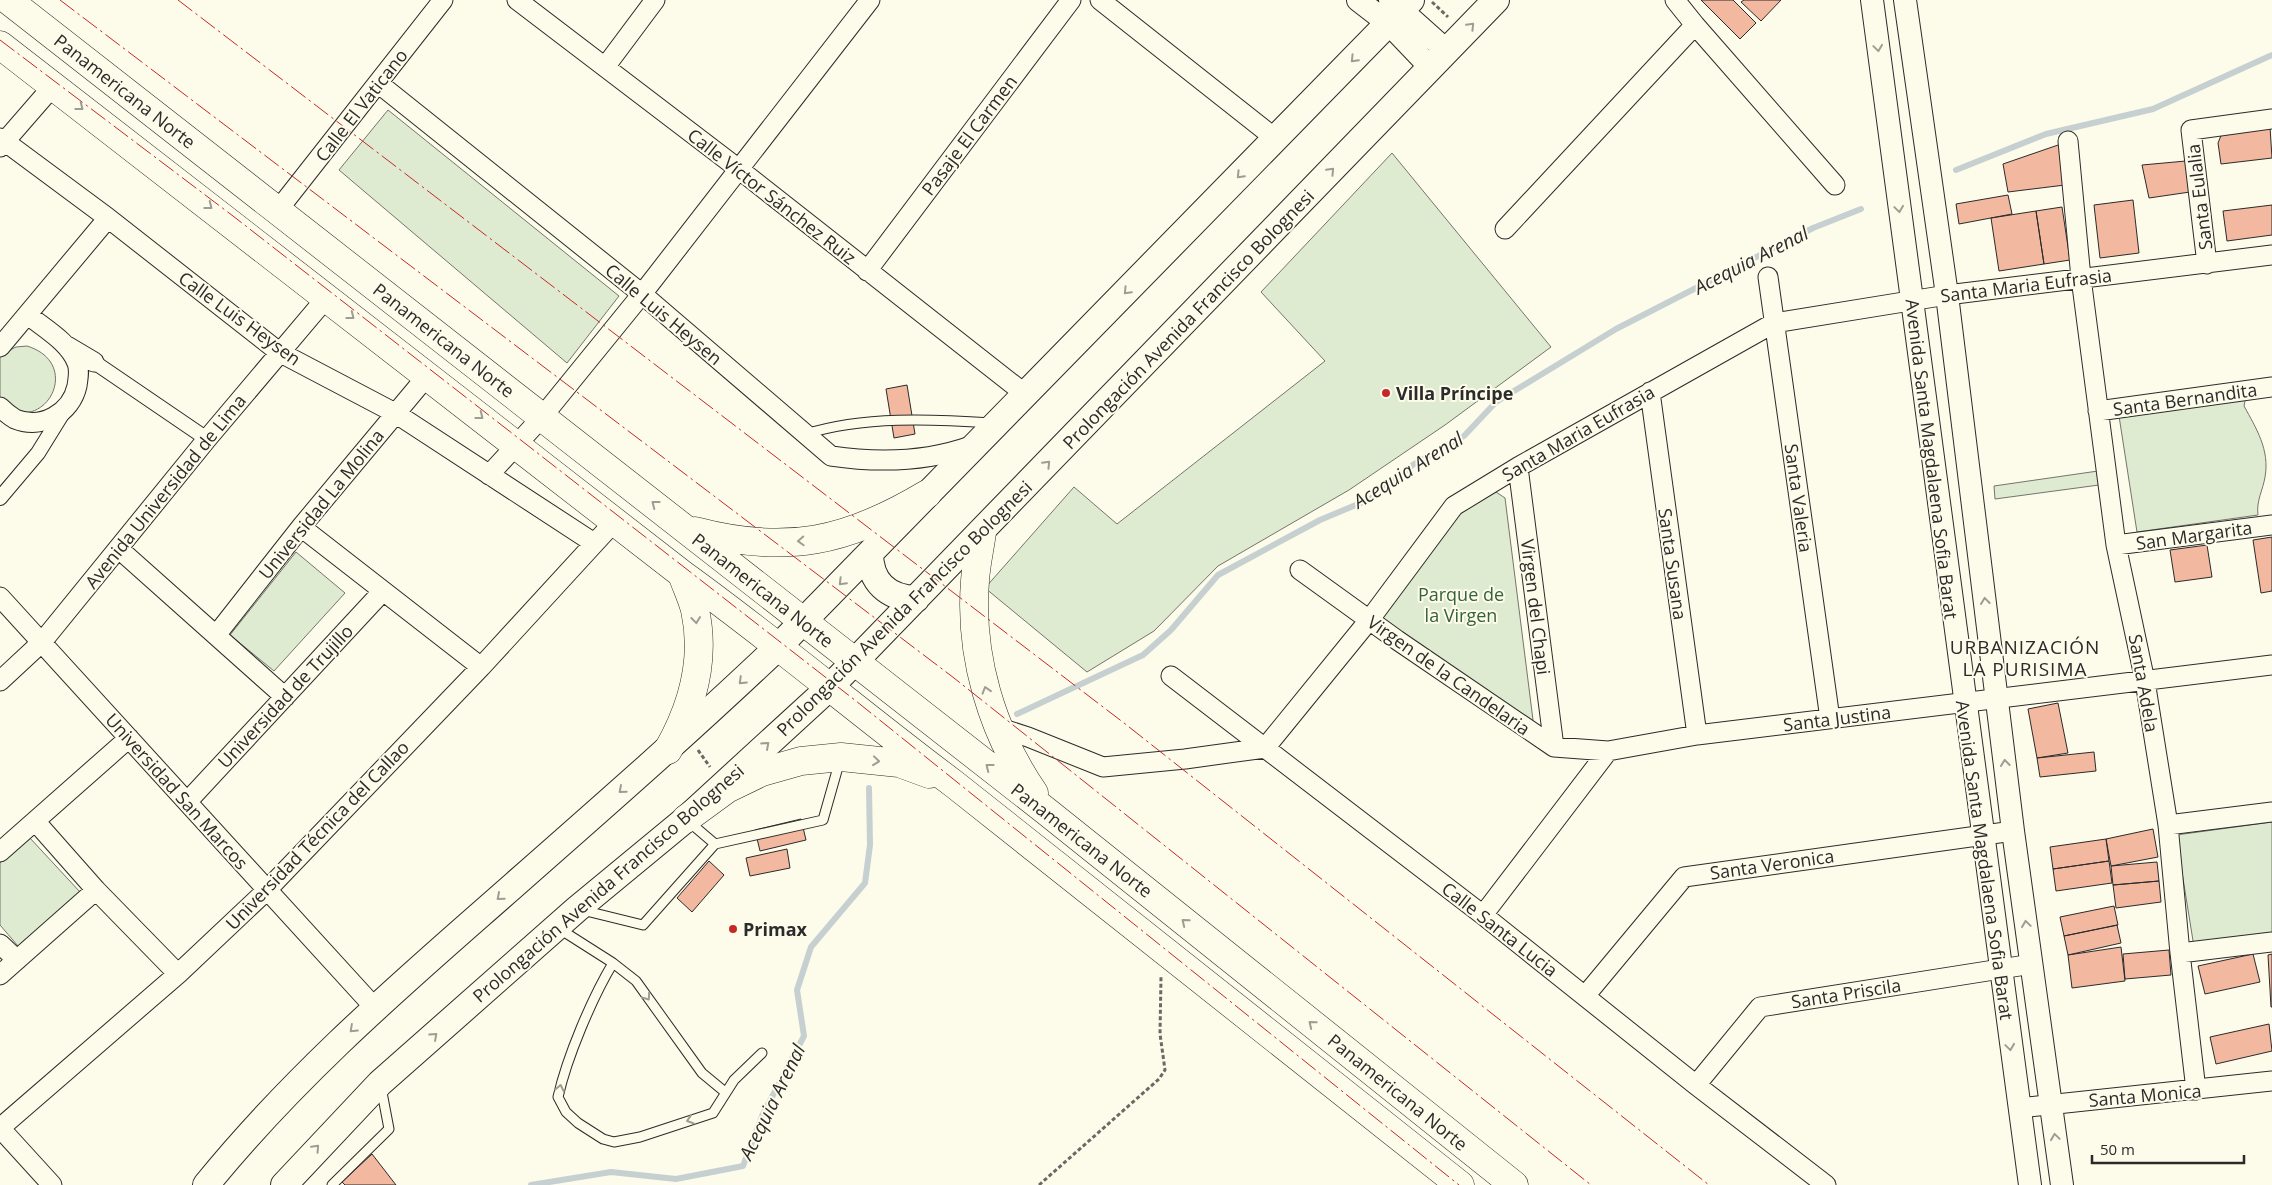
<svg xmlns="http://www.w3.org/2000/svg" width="2272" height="1185" font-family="'Open Sans',sans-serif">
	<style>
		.green { fill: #deebd1; stroke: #74746e }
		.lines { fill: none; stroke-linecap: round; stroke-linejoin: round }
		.stream { stroke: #c7d0d0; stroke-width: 6 }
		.building { fill: #f2b8a0; stroke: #2b2b2b }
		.service-casing { stroke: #2b2b2b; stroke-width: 11 }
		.pedestrian-casing { stroke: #2b2b2b; stroke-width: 16 }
		.minor-casing { stroke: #2b2b2b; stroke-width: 21 }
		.tertiary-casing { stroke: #2b2b2b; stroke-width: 24 }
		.secondary-casing { stroke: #2b2b2b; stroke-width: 28 }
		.trunk-casing { stroke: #2b2b2b; stroke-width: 29 }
		.path { stroke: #6a6964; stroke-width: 3; stroke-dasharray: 4 2.5; stroke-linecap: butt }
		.service { stroke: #fdfbea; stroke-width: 9 }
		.pedestrian { stroke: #fdfbea; stroke-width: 14 }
		.minor { stroke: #fdfbea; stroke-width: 19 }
		.tertiary { stroke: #fdfbea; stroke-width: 22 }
		.secondary { stroke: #fdfbea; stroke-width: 26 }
		.trunk { stroke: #fdfbea; stroke-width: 28 }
		.power { stroke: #c62828; stroke-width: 1; stroke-dasharray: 18 4 2.5 4; stroke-linecap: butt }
		.oneway { stroke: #9e9d94 }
		.poi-dot { fill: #c62828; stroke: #fdfbea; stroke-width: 2 }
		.labels { text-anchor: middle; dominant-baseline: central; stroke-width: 4; stroke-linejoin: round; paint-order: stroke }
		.street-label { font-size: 18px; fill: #2b2b2b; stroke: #fdfbea }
		.poi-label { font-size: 18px; font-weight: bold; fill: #2b2b2b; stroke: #fdfbea; text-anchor: start }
		.park-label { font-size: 18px; fill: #34623c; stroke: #fdfbea }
		.water-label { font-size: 19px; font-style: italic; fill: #2b2b2b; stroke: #fdfbea }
		.neighbourhood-label { font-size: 19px; letter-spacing: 1px; fill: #2b2b2b; stroke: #fdfbea }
	</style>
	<rect width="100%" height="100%" fill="#fdfbea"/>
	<!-- green -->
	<path class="green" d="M388,110L619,296L567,363L339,170Z
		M1392,153L1551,347L1445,425L1349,490L1218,566L1154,631L1087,672L985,588L1074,487L1117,524L1325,361L1261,292Z
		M27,346C79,362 51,424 13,411C9,410 4,406 0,403V355L16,347Z
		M2246,396L2244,406C2256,428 2270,450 2265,477C2263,490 2256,501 2258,515L2137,532L2119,416Z
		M2098,471L2099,485L1995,499L1994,486Z
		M1496,492L1505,498L1533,720L1525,725L1379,615L1456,516Z
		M296,552L345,593L274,671L230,635Z
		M2272,822V937L2194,947L2176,835Z
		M29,837L80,892L18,946L0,925V863Z"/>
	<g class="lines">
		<!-- stream -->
		<path class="stream" d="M1956,170L2046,134L2153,109L2272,55
			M1017,714L1143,655L1171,630L1218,575L1320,520L1370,499L1414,464L1464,436L1496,402L1616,329L1813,228L1861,209
			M531,1185L611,1172L676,1179L743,1166L762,1116L804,1036L797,990L811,947L865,883L870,845L869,788"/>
	</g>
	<!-- building -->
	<path class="building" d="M1701,0H1733L1756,23L1740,39Z
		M1744,0H1781L1761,21L1741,2Z
		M2270,127L2272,158L2221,164L2218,143L2222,133Z
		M2061,144L2065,185L2008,192L2003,164Z
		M2186,161L2190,192L2149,198L2142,165Z
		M2008,195L2012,214L1959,224L1956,204Z
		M2133,200L2139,253L2100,258L2094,205Z
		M2272,205V235L2227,241L2223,211Z
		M2062,207L2070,260L2044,264L2036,211Z
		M2036,211L2044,264L1999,271L1991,218Z
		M907,385L915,434L894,438L886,389Z
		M2272,537V591L2261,593L2253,540Z
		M2207,545L2212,577L2175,582L2170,550Z
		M2058,703L2068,753L2037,758L2028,709Z
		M2094,752L2096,771L2040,777L2037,758Z
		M801,819L806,840L760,851L755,830Z
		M2153,829L2158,857L2111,866L2106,839Z
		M2106,839L2109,861L2053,869L2050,847Z
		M787,849L790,868L750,876L746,858Z
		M709,861L724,875L692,912L677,898Z
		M2109,861L2112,883L2056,891L2053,869Z
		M2157,862L2159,881L2113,885L2111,866Z
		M2159,881L2161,902L2116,908L2113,885Z
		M2114,906L2118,925L2064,936L2060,917Z
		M2117,925L2121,943L2068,955L2064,936Z
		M2121,947L2125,981L2072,988L2068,955Z
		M2169,950L2171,975L2125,979L2123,954Z
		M2253,954L2260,982L2205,994L2198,966Z
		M2272,954V1007H2271L2268,955Z
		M2269,1024L2272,1051L2216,1064L2210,1037Z
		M372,1154L396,1185H345L342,1182Z"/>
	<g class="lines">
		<!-- service casing -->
		<g class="service-casing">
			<path id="service" d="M806,434C863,416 932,419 992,423
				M688,821L715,844
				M582,910L643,925L715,844L823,820L840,760
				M558,928L613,963L636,981L702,1073L725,1092
				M613,963C592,998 567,1057 558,1097L566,1112L578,1123L603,1139L614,1142L640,1137L713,1113L734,1080L762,1053
				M332,1185L389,1129L381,1087"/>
		</g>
		<!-- pedestrian casing -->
		<g class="pedestrian-casing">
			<path id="pedestrian" d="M94,362L207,439
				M0,498L38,453L64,411"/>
		</g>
		<!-- minor casing -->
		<g class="minor-casing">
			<path id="minor" d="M517,0L740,170L1025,394
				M1100,0L1276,139
				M1675,0L1695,25L1835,185
				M605,67L655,0
				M378,83L642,294L831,456C878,463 926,462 971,446
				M0,138L108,218L279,352L395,413L594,543
				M2068,141L2081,278L2116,545L2145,681L2168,825L2180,953L2196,1090
				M0,147L53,86
				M278,210L443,0
				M1505,229L1695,25
				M2207,264L2191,130L2272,119
				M867,271L1071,0
				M1768,277L1830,719
				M67,346L94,362
				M0,347L108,218
				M1650,392L1697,735
				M0,407C4,411 10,416 15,419C42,430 71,413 77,386C78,378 80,371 77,363C69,342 45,329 28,315
				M2098,411L2272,387
				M1518,467L1554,747
				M489,475L542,417L642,294L870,0
				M301,527L481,667
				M2116,545L2272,525
				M119,549L285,697
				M1300,570L1397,640L1554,747L1608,751
				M0,597L375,1008
				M217,634L301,527L427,376
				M1171,676L1483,915L1696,1085L1826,1185
				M0,681L42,642L207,439L327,297
				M997,727L1028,737L1103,767L1185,759L1265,748L1370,619L1454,506L1518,467L1774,323L1947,295L2272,255
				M187,802L383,591
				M35,821L96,890L178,974
				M2168,825L2272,812
				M0,852L129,738
				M1483,915L1608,751L1697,735L2272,665
				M0,944L17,960
				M2180,953L2272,942
				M0,975L96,890
				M1585,996L1684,877L2013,831
				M1696,1085L1760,1007L2032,964
				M2019,1108L2272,1081
				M0,1128L178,974L267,890L481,667L615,521
				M0,1128L52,1185"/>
		</g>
		<!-- tertiary casing -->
		<g class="tertiary-casing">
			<path id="tertiary" d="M1358,0L1389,24L1431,68
				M1390,0L1447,51
				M1872,0L2030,1185
				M1905,0L1947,295L2013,831L2062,1185"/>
		</g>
		<!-- secondary casing -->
		<g class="secondary-casing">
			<path id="secondary" d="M870,553C870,582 888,598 916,599
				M206,1185C288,1084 384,999 481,914C581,826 681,739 778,647L1411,0
				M284,1185L380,1083L577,909L686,819L830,687L1496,0"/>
		</g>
		<!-- trunk casing -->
		<g class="trunk-casing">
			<path id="trunk" d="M8,0L1046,811L1514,1185
				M0,45L682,574C775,641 862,715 954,784L1460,1185
				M695,531C786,555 847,542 927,494
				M982,532C980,548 976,564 975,581C969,656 992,732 1034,793
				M668,750C693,706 706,660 695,610C692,598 686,586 682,574
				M686,819L727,789L762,772L801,761L841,757L899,763L929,774"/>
		</g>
		<!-- path -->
		<path class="path" d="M1432,2L1448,17
			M698,750L710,767
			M1039,1185L1159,1079L1165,1070L1160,1034L1161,977"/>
		<!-- service -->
		<use href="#service" class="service"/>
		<!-- pedestrian -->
		<use href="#pedestrian" class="pedestrian"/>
		<!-- minor -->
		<use href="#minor" class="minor"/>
		<!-- tertiary -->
		<use href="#tertiary" class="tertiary"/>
		<!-- secondary -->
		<use href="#secondary" class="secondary"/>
		<!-- trunk -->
		<use href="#trunk" class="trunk"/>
		<!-- power -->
		<path class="power" d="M60,0L954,678L1591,1185
			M178,0L1124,723L1709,1185
			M0,40L233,216L856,701L1459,1185"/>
	</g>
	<!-- one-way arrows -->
	<defs><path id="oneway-chevron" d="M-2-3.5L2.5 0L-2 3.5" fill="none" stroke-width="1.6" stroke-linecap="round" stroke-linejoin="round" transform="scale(1.25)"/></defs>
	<g class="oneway">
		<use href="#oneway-chevron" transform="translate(1471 26) rotate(-46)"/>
		<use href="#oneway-chevron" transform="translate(1878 48) rotate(82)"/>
		<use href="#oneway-chevron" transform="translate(1354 59) rotate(134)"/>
		<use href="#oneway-chevron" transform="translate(80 107) rotate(38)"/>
		<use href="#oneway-chevron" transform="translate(1331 171) rotate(-46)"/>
		<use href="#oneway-chevron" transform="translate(1240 175) rotate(134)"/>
		<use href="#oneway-chevron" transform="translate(209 206) rotate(38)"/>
		<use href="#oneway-chevron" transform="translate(1899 209) rotate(82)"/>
		<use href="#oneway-chevron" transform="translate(1127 291) rotate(134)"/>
		<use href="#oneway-chevron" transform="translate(351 316) rotate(38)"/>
		<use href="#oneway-chevron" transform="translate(480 416) rotate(38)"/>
		<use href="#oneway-chevron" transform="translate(1047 464) rotate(-46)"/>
		<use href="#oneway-chevron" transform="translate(655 504) rotate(-142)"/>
		<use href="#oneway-chevron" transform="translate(801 541) rotate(177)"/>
		<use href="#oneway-chevron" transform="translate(842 582) rotate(135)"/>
		<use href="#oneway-chevron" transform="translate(1985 601) rotate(-97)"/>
		<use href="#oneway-chevron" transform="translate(696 620) rotate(83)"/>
		<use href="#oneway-chevron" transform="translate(742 681) rotate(136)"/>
		<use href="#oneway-chevron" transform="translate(986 690) rotate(-107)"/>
		<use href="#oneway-chevron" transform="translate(766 745) rotate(-42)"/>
		<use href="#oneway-chevron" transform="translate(876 761) rotate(6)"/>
		<use href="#oneway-chevron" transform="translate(2005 763) rotate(-97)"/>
		<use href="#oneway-chevron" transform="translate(989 767) rotate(-142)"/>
		<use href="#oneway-chevron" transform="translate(622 790) rotate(139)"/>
		<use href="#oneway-chevron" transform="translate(500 897) rotate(139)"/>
		<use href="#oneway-chevron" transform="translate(1185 922) rotate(-141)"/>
		<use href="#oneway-chevron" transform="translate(2026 924) rotate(-98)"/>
		<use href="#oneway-chevron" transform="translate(647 997) rotate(55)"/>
		<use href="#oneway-chevron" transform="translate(1312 1024) rotate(-141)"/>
		<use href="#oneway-chevron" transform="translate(353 1029) rotate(137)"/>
		<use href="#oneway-chevron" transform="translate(434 1036) rotate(-42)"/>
		<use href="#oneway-chevron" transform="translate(2010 1047) rotate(82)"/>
		<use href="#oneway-chevron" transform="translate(560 1088) rotate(-78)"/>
		<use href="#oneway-chevron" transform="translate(690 1120) rotate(162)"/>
		<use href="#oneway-chevron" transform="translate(2055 1137) rotate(-98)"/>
		<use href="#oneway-chevron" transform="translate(316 1148) rotate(-47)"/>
	</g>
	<!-- markers -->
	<g class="poi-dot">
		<circle cx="1386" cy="393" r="5"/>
		<circle cx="733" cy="929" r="5"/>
	</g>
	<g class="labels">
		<!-- street labels -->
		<g class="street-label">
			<text transform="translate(125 91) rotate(38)">Panamericana Norte</text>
			<text transform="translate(361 105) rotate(-52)">Calle El Vaticano</text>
			<text transform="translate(969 135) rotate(-53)">Pasaje El Carmen</text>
			<text transform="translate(772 196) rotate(38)">Calle Víctor Sánchez Ruiz</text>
			<text transform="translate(2199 197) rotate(-97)">Santa Eulalia</text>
			<text transform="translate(2026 285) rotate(-7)">Santa Maria Eufrasia</text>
			<text transform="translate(664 314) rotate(40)">Calle Luis Heysen</text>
			<text transform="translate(240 318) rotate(36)">Calle Luis Heysen</text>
			<text transform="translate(1188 319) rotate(-46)">Prolongación Avenida Francisco Bolognesi</text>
			<text transform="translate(444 340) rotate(38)">Panamericana Norte</text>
			<text transform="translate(2185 399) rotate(-8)">Santa Bernandita</text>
			<text transform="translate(1578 433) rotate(-30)">Santa Maria Eufrasia</text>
			<text transform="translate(1932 459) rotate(83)">Avenida Santa Magdalaena Sofia Barat</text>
			<text transform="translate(165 491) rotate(-51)">Avenida Universidad de Lima</text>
			<text transform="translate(1799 498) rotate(82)">Santa Valeria</text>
			<text transform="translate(321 504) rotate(-51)">Universidad La Molina</text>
			<text transform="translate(2194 535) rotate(-8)">San Margarita</text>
			<text transform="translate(1673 564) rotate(82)">Santa Susana</text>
			<text transform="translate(763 590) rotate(38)">Panamericana Norte</text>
			<text transform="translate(1536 607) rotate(83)">Virgen del Chapi</text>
			<text transform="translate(904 608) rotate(-45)">Prolongación Avenida Francisco Bolognesi</text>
			<text transform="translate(1449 675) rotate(35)">Virgen de la Candelaria</text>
			<text transform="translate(2144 683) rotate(80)">Santa Adela</text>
			<text transform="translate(285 696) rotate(-47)">Universidad de Trujillo</text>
			<text transform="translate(1837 718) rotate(-7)">Santa Justina</text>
			<text transform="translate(177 791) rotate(48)">Universidad San Marcos</text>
			<text transform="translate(317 835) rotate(-46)">Universidad Técnica del Callao</text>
			<text transform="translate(1082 840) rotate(38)">Panamericana Norte</text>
			<text transform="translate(1985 860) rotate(82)">Avenida Santa Magdalaena Sofia Barat</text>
			<text transform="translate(1772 864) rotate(-8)">Santa Veronica</text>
			<text transform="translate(608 883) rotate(-41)">Prolongación Avenida Francisco Bolognesi</text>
			<text transform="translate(1500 929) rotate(38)">Calle Santa Lucia</text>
			<text transform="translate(1846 993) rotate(-9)">Santa Priscila</text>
			<text transform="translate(1398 1092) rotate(39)">Panamericana Norte</text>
			<text transform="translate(2145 1095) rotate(-5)">Santa Monica</text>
		</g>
		<!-- poi labels -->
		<g class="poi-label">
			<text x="1396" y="393">Villa Príncipe</text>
			<text x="743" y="929">Primax</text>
		</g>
		<!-- park labels -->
		<g class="park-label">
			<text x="1461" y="594">Parque de<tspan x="1461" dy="21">la Virgen</tspan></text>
		</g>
		<!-- water labels -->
		<g class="water-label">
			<text transform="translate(1751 260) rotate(-27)">Acequia Arenal</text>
			<text transform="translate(1408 470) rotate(-32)">Acequia Arenal</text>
			<text transform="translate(772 1102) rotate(-64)">Acequia Arenal</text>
		</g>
		<!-- neighbourhood labels -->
		<g class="neighbourhood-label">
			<text x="2025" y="647">URBANIZACIÓN<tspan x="2025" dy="22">LA PURISIMA</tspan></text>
		</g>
	</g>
	<!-- scale -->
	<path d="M2092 1155v8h152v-8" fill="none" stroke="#2b2b2b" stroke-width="2.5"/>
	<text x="2100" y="1155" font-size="15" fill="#2b2b2b" stroke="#fdfbea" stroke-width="4" paint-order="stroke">50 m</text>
</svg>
